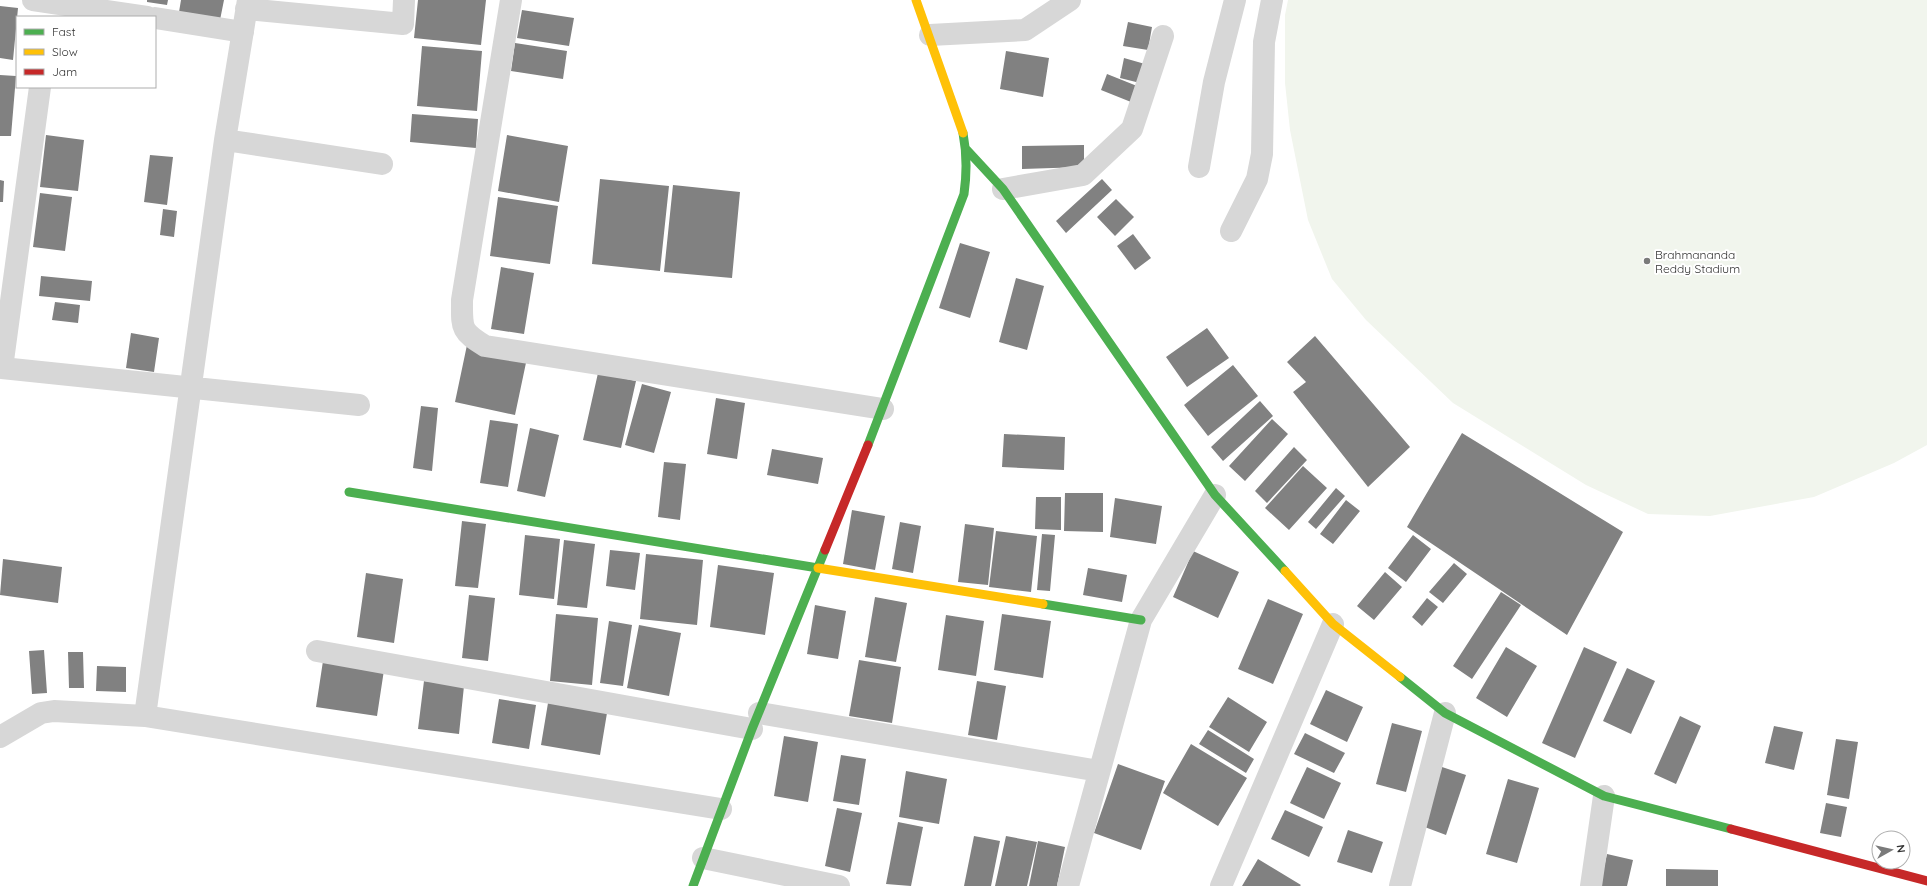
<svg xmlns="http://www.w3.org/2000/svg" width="1927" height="886" font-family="Quicksand,sans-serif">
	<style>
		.green { fill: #f1f5ed }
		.building { fill: #818181 }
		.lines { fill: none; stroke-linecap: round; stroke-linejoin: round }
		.street { stroke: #d7d7d7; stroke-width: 22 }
		.fast { stroke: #4caf50; stroke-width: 9 }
		.slow { stroke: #ffc107; stroke-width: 9 }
		.jam { stroke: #c62828; stroke-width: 9 }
		.poi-dot { fill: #7a7a7a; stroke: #fff; stroke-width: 1.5 }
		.labels { text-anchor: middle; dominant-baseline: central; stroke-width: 4; stroke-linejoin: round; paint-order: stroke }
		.poi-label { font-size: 12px; fill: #333; stroke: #fff; text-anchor: start }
	</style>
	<rect width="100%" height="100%" fill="#fff"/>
	<!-- green -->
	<path class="green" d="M1288,0H1927V445L1894,463L1814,497L1710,516L1648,514L1586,485L1453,403L1366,320L1332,279L1308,220L1290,130L1285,83V15Z"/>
	<!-- building -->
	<path class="building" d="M147,0H168L167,5L147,2Z
		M181,0H224L220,20L179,12Z
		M418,0H486L481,45L414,38Z
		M0,6L18,8L13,60L0,58Z
		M522,10L574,18L569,46L517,38Z
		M1128,22L1152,27L1148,50L1123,46Z
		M515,43L567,51L563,79L511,71Z
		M422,46L482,51L477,111L417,106Z
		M1006,51L1049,58L1043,97L1000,89Z
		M1124,58L1145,64L1140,83L1120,78Z
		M1107,74L1137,86L1131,102L1101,90Z
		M0,75L16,76L11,136H0Z
		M412,114L478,119L476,148L410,142Z
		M46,135L84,140L78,191L40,187Z
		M507,135L568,146L559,202L498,191Z
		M1084,145V167L1022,169V146Z
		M150,155L173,157L167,205L144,202Z
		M600,179L669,186L660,271L592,264Z
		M1102,179L1112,190L1066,233L1056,221Z
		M0,180L4,181L3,202H0Z
		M673,185L740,192L732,278L664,272Z
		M40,193L72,197L65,251L33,247Z
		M498,197L558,206L550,264L490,256Z
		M1116,199L1134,217L1115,236L1097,217Z
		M163,209L177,211L174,237L160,235Z
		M1133,234L1151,258L1135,270L1117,246Z
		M960,243L990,252L970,318L939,308Z
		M501,267L534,273L524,334L491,329Z
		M41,276L92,281L90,301L39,296Z
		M1016,278L1044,286L1027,350L999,342Z
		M55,302L80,305L78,323L52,320Z
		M1207,328L1229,358L1187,387L1166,357Z
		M131,333L159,338L154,372L126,368Z
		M1315,336L1410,447L1368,487L1293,392L1306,382L1287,362Z
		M467,345L527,358L515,415L455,402Z
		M1233,365L1258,396L1208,436L1184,405Z
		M598,373L636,381L621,448L583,440Z
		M642,384L671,392L654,453L625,445Z
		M716,398L745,403L737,459L707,454Z
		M1260,401L1273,416L1223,461L1211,447Z
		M421,406L438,408L432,471L413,468Z
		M1272,419L1288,434L1245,481L1229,466Z
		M490,420L518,424L508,487L480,483Z
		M530,428L559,435L545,497L517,491Z
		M1462,433L1623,532L1567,635L1407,527Z
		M1004,434L1065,437L1064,470L1002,467Z
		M1294,447L1307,460L1267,503L1255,491Z
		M772,449L823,458L818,484L767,475Z
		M664,462L686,464L680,520L658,517Z
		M1303,466L1327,488L1289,530L1265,508Z
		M1336,488L1345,496L1316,529L1308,522Z
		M1065,493H1103V532L1064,531Z
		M1036,497H1061V530L1035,529Z
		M1115,498L1162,506L1156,544L1110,537Z
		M1346,500L1360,511L1333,544L1320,534Z
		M852,510L885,516L875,570L843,564Z
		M462,521L486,524L478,588L455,586Z
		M900,522L921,526L913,573L892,569Z
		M965,524L994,528L988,585L958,582Z
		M996,531L1037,536L1031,592L989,587Z
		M1042,534L1055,535L1050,591L1037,590Z
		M525,535L560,539L554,599L519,595Z
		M1413,535L1431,549L1406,582L1388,568Z
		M564,540L595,544L587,608L557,605Z
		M610,550L640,553L635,590L606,586Z
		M1193,551L1239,572L1218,618L1173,597Z
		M646,554L703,560L697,625L640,619Z
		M3,559L62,567L58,603L0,595Z
		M1454,563L1467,574L1443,603L1429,592Z
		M718,565L774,573L765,635L710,627Z
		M1088,568L1127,575L1122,602L1083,595Z
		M1385,572L1402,587L1374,620L1357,606Z
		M366,573L403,579L394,643L357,637Z
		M1501,592L1521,605L1472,679L1453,666Z
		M469,595L495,598L488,661L462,658Z
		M875,597L907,603L896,662L865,657Z
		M1427,598L1438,607L1422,626L1412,617Z
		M1268,599L1303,614L1273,684L1238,669Z
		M815,605L846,611L838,659L807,654Z
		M556,614L598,618L592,685L550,681Z
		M1002,614L1051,621L1043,678L994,670Z
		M946,615L984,621L976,676L938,670Z
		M609,621L632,625L623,686L600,683Z
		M639,625L681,633L669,696L627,688Z
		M1506,647L1537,666L1507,717L1476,698Z
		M1584,647L1617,662L1575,758L1542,743Z
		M44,650L47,693L32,694L29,651Z
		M68,652H83L84,688H69Z
		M859,660L901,667L892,723L849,716Z
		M323,661L384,670L377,716L316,707Z
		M97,666L126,667V692L96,691Z
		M1627,668L1655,681L1631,734L1603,721Z
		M424,681L464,686L459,734L418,729Z
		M977,681L1006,686L997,740L968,735Z
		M1326,690L1363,707L1347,742L1310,724Z
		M1228,697L1267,722L1249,752L1209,727Z
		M499,699L536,705L529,749L492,743Z
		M548,703L607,713L600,755L541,745Z
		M1680,716L1701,726L1676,784L1654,774Z
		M1392,723L1422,731L1406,792L1376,784Z
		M1774,726L1803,732L1794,770L1765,763Z
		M1208,730L1254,759L1246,773L1199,744Z
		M1305,733L1345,753L1334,773L1294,754Z
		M784,736L818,742L808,802L774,796Z
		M1836,739L1858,742L1849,799L1827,795Z
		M1191,744L1247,778L1218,826L1163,793Z
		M841,755L866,759L859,805L833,801Z
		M1118,764L1165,781L1141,850L1094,833Z
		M1307,767L1341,783L1324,819L1290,803Z
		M1442,767L1466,775L1446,835L1422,826Z
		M906,771L947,779L939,824L899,817Z
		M1508,779L1539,788L1517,863L1486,854Z
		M1826,803L1847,807L1841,837L1820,833Z
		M837,808L862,813L850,872L825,866Z
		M1285,810L1323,827L1309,857L1271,839Z
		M898,822L923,827L911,886L886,884Z
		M1348,830L1383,842L1372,873L1337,862Z
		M974,836L1000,841L991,886H964Z
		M1006,836L1037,842L1027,886H995Z
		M1038,841L1065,847L1057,886H1029Z
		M1607,854L1633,860L1627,886H1600Z
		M1258,859L1301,885L1300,886H1242Z
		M1666,869L1718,870V886H1666Z"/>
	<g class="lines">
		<!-- street -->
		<path class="street" d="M33,0L147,17
			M511,0L462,300C462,328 460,331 485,346L883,409
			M246,9L403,24L404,0
			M155,18L243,32
			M930,35L1025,30L1070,0
			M40,87L2,368L359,405
			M225,140L382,164
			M1199,167L1214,82L1235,0
			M1003,189L1083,175L1132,129L1163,36
			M1231,231L1257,179L1262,154L1264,42L1272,0
			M317,651L752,729
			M759,713L1099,771
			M145,716L225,140L248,0
			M0,737L41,713L54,711L145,716L721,809
			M703,858L839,886
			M1068,886L1141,620L1215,495
			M1221,886L1333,624
			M1400,886L1445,713
			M1591,886L1604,796"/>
		<!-- fast -->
		<path class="fast" d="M966,149L1003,189L1215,495L1285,571
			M868,445L964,194C967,173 967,154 963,133
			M349,492L818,568
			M1043,604L1141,620
			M1400,677L1445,713L1604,796L1731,829
			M693,886L752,729L825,550"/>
		<!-- slow -->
		<path class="slow" d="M916,0L963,133
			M818,568L1043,604
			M1285,571L1333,624L1400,677"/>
		<!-- jam -->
		<path class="jam" d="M825,550L868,445
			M1731,829L1927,881"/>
	</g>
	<!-- markers -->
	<circle class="poi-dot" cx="1647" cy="261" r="4"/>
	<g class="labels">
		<!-- poi labels -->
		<g class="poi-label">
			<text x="1655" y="254">Brahmananda<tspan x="1655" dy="14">Reddy Stadium</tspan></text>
		</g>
	</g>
	<!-- legend -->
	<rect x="16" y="16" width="140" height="72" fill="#ffffff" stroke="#adadad"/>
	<rect x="24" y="29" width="20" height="6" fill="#4caf50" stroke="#adadad"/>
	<text x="52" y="36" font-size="12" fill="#333333">Fast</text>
	<rect x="24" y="49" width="20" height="6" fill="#ffc107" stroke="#adadad"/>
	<text x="52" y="56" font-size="12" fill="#333333">Slow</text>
	<rect x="24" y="69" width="20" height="6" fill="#c62828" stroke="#adadad"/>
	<text x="52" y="76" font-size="12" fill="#333333">Jam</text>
	<!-- north arrow -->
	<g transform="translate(1891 850) rotate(82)"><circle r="19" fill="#ffffff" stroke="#adadad"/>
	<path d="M0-3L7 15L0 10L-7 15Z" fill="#7a7a7a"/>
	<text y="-6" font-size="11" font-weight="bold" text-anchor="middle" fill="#333333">N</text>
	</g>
</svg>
